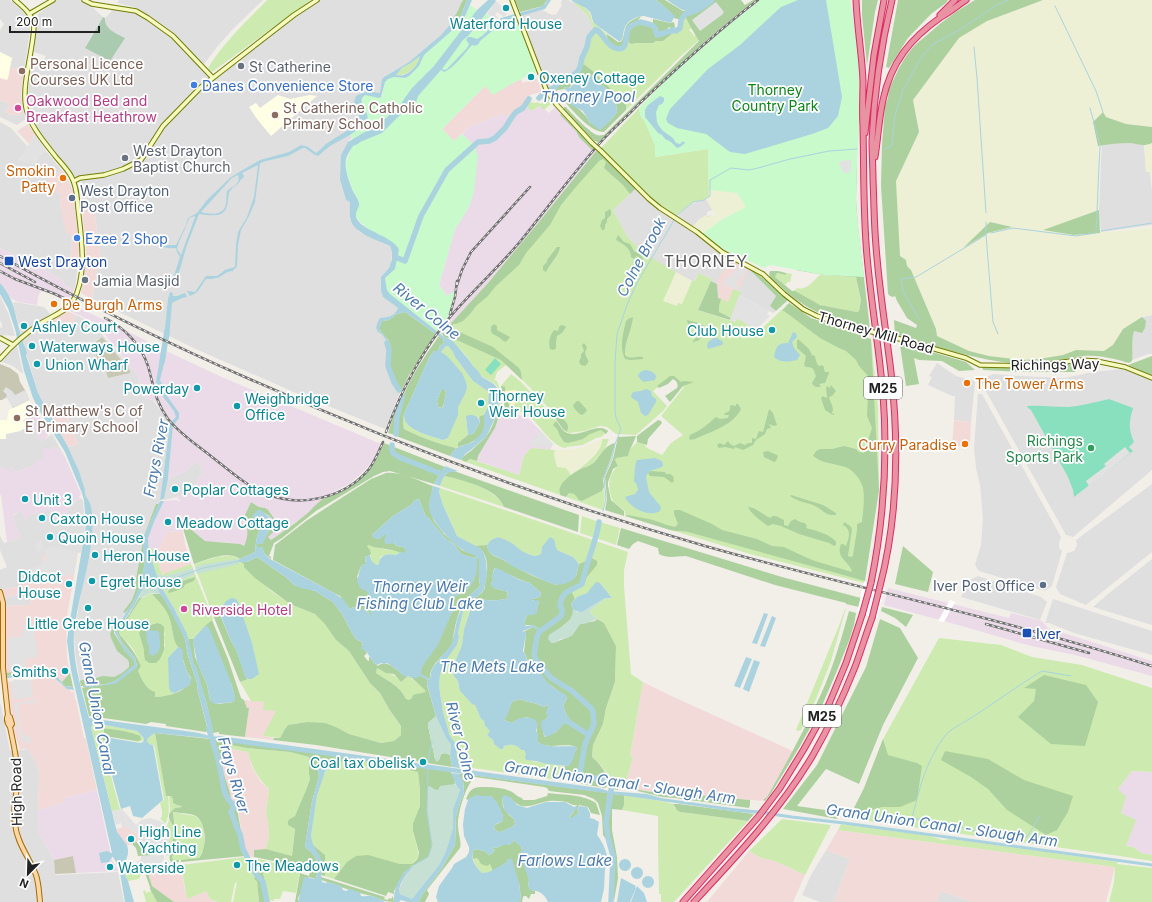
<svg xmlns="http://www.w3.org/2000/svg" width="1152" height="902" font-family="Inter,sans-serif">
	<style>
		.residential { fill: #e0dfdf }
		.commercial { fill: #f2dad9 }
		.industrial { fill: #ebdbe8 }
		.education { fill: #ffffe5 }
		.construction { fill: #c7c7b4 }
		.farmland { fill: #eef0d5; fill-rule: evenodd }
		.grass { fill: #cdebb0; fill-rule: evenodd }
		.forest { fill: #add19e; fill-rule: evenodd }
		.wetland { fill: #c6e0d4 }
		.sand { fill: #fff1ba }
		.cemetery { fill: #aacbaf }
		.park { fill: #c8facc }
		.pitch { fill: #88e0be }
		.parking { fill: #e2e2e2 }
		.water { fill: #aad3df; fill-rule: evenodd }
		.pier { fill: #fff }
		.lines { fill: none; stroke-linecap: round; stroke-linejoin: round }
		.stream { stroke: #aad3df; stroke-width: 1 }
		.canal { stroke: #aad3df; stroke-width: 3 }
		.river { stroke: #aad3df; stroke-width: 5.5 }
		.secondary-casing { stroke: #707d05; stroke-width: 5.5 }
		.primary-casing { stroke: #a06b00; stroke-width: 6 }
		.highway-casing { stroke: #dc2a67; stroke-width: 7 }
		.secondary { stroke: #f7fabf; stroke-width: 3.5 }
		.primary { stroke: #fcd6a4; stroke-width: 4 }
		.highway { stroke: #e892a2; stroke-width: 5 }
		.rail-casing { stroke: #707070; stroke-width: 2.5 }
		.rail { stroke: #fff; stroke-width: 1; stroke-dasharray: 3; stroke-linecap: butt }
		.secondary-bridge-casing { stroke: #707d05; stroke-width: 5.5; stroke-linecap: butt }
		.highway-bridge-casing { stroke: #dc2a67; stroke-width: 7; stroke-linecap: butt }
		.secondary-bridge { stroke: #f7fabf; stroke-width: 3.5 }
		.highway-bridge { stroke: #e892a2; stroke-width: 5 }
		.culture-dot { fill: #0f9aa8; stroke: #fff; stroke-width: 1.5 }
		.worship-dot { fill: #6b7280; stroke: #fff; stroke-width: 1.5 }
		.education-dot { fill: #8d6e63; stroke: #fff; stroke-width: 1.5 }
		.shop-dot { fill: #3f7fe0; stroke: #fff; stroke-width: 1.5 }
		.hotel-dot { fill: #d1479c; stroke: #fff; stroke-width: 1.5 }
		.food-dot { fill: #e8710a; stroke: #fff; stroke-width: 1.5 }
		.service-dot { fill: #5c6f8a; stroke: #fff; stroke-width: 1.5 }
		.transit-dot { fill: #1a4fb4; stroke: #fff; stroke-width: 1.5 }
		.leisure-dot { fill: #2e9e5b; stroke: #fff; stroke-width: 1.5 }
		.labels { text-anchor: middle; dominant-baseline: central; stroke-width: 3.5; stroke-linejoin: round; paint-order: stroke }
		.shield { fill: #fff; stroke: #646464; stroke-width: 1 }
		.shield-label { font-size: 13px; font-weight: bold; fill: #222 }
		.culture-label { font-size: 14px; fill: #0d838f; stroke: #fff; text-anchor: start }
		.education-label { font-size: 14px; fill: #785e54; stroke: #fff; text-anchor: start }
		.worship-label { font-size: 14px; fill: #5b616d; stroke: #fff; text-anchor: start }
		.shop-label { font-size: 14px; fill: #366cbe; stroke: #fff; text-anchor: start }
		.park-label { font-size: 14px; fill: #0c8416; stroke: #fff }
		.hotel-label { font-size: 14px; fill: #b23c85; stroke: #fff; text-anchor: start }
		.food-label { font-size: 14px; fill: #c56008; stroke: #fff; text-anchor: end }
		.service-label { font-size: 14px; fill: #4e5e75; stroke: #fff; text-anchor: start }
		.transit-label { font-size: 14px; fill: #164399; stroke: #fff; text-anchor: start }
		.street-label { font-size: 14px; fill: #222; stroke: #fff }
		.leisure-label { font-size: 14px; fill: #27864d; stroke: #fff; text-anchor: end }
		.water-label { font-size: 15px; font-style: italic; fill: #4a7aab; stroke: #fff }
		.quarter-label { font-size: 16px; letter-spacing: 1px; fill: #555; stroke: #fff }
	</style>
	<rect width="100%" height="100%" fill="#f2efe9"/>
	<!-- residential -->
	<path class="residential" d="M0,0H10L23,11L29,20L30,31L24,69L9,68L12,58L0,52V30L4,24L0,19Z
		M57,0H80L92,7L103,17L85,47L107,27L105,21V18L111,12L113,7L135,11L172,37L211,77L188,97L163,125L140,160L113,172L88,177H74L43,136L33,120L30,112L28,98L29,79L33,60L42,63L46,56L34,52L38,14Z
		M119,0H263L232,30L217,47L205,63L202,64L170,30L152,17L137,8L117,3Z
		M312,0H463L460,5L457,15L453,19L456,23L449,27L441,35L409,62L385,76L380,93L371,91L354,102L359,112V122L352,127L350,135L353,138L350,139L341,155V183L346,199L350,202V219L359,232L390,246L392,252L391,262L389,268L381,277V291L383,297L398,308L396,312L392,316L385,318L378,333L384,336L386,339L387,345L388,366L394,382L400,392L385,429L296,393L198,350L92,299L100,254L94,207L83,209L80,184L82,180L104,177L141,161L164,126L200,87L314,2Z
		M562,0H568L576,4L589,18L595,30L588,36L578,67L576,71L565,76L554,87L548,89L537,63L521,15L542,10L552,15L554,14L556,15L562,5L561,4Z
		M0,100L10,104L6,112L11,115L24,114L26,119L17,125L0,117Z
		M0,122L11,128L28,147L19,160L34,164L40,155L46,151L62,170L49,178L57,193L59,192L60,195L61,209L71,234L72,247L70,259L78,260L76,283L74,290L63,284L64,281L35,265V259L28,255L22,259L0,248Z
		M1102,137L1144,143L1146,172H1150L1152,191V225L1101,232L1099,210Z
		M636,188L659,209L677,219L679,214L691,204L706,199L713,211L712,210L707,212V215L708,216L713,215L708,218L706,215L691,228L721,252L750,269V270L776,296L770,306L776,311L773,313L739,295L740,292L717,284L711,281L712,279L698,273L694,282L669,269L643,253L627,236L613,210Z
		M0,296L9,315L15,336L4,335L2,338L0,337V327L2,328V324L0,320Z
		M15,302L44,307L52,316L55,331H66L68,329L67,328L73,323L76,315L92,323L137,374L144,398L153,400L170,423L160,500L157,509L133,602L114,629V633L134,661L119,679L81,686L75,654L74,633L92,532V523L89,502L86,499L79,471L68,447L78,444L64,408L50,414L38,393L22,339L13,303Z
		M1152,315V354H1148L1125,363L1121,359L1104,351L1142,317Z
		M15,344L17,346L23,373H22L13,366L0,361Z
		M937,363L956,376L972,380L975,382L971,422L954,420L955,396H952L928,385L932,377L929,376Z
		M1123,369L1152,381V470L1073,537L1066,535L982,384H980V379L994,374L1018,376L1065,378L1093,372Z
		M978,394H982L1061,537L1059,543V548L1062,551L1052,586L1045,591L979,571L975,565L981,545L983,518L980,485L976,468L974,448Z
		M32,425L40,441L45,439L52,434L62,452L54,447L43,460L35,465L16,472L13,471V468L9,471L0,467V439H5L6,434L20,431Z
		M198,461L203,472L193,488L177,497L164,500L168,479L186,471L187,467L188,468Z
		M1152,484V552L1086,605L1060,594L1056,587L1067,553L1074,551L1077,545L1076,540Z
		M80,498L83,500L85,526L81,553L51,547L45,550L46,555L43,564L29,582L19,587L8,588L0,591V570L7,567L0,550V536L4,543L20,537L13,517L14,515L20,511L28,517L38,511L48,508L60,523L61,522L70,507L76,501Z
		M1152,559V625L1093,607L1108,594Z
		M978,576L1041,597L1047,602L1040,620L961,597L968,581Z
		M26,592L30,594L31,596L30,605L3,606L1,599Z
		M1053,599L1152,631V655L1074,633L1049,623H1045Z
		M0,704L1,705L10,751L24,750L27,748L37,763L39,774L38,810L39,833L54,860L55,875L118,872L124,902H0Z
		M826,850L850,859L834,902H820L802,895L811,875Z
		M941,891L967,900V902H937Z"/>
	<!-- commercial -->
	<path class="commercial" d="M9,68L24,69L21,94L24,114L11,115L6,112L10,104L0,100V78L4,79L8,78Z
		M537,78L542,92L530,95L520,107L508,116L502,114L469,127L454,141L442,129L485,86L513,83L521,79L523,83Z
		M28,124L35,134L29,144L17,131Z
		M62,170L67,177L73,191L78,237L79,250L78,260L70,259L72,247L71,234L66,233L61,209L60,195L59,192L57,194L47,181L49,179V178Z
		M94,207L100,254L92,299L81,293L86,252L82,209Z
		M730,259L740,263V266L748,268L728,317L718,313L715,284L723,271L727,267Z
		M65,310L76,315L73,323L66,331L50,332L43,323Z
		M63,408L78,444L68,447L50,414Z
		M954,420L971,422L970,447L952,446Z
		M167,531L183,532L185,544L191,564L165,574L161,572L155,552L157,554Z
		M51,547L78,552L66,622L67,658L70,673L62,682L54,674L48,672L25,673H4L3,606L30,605L31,600L30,594L26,592L1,599L0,591L8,588L19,587L29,582L25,571L43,564L41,557L46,555L44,550Z
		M51,676L55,678L59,683L71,691L72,693L74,690L75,699L76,700L84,738L86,739L97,790L65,798V802L38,810L39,774L38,768L33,757L27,748L20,750L14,731L9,694L4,682L31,680Z
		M643,682L667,694L793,751L766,798L762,801L656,791L651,792L634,789L625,780L627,778L633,757H630Z
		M244,700L264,702L272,710L277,711L264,736L274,738L273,740L245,737L249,708H247Z
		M223,746H225L236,750L248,752L252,767L260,781L269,789L266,813L268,823L269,841L266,849L254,850V857L247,856L244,849L238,808L230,796V793L222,768V754Z
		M128,826L137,834L139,842L133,843V845H127L118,834L116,829Z
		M838,830L1115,867L1106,902H967V900L941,891L937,902H834L850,859L826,850Z
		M749,851L761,858L775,861L805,875L793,902H707Z
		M181,864L184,885L187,899L206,891L210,899L218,902H174L152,886L149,877L147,868Z"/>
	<!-- industrial -->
	<path class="industrial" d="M524,102L531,111L541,106L549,113L555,107L597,150L539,222L489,282L442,334L438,332L445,323L454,292L447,296L439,285L455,229L469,207L476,153V147L462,134L469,127L502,114L508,116Z
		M0,248L22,259L23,254L28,255L35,259V265L64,281L63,284L74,290L67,302L46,291L40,292L38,297L37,305L18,302L11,298L0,283Z
		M71,304L137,336L164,350L224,378L381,444L373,460L364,471L349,484L331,493L304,516L271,540L268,537L279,527L278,524L265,508L259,507L251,502L244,517L248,531L246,542L243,546L232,543L205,541L193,531L187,524L182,523V508L181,525L183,532L167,531L157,554L155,552L154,549L149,547L148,538L154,522L164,501L176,500L181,502L177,497L193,488L203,472L198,461L188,468H187V471L168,479L173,426L154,400L144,398L137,374L102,331L93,322L66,309Z
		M508,412L522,416L530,420L553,444L550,450L531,448L524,456L519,475L477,461L478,456L495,428L499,416Z
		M37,413L49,434L45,439L40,441L32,425L26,427L23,420Z
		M54,447L62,452L65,457L81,494L79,497L80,498L75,501L70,507L61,521L59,523L48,509L40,515L37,511L25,520L21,511L14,514L13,517L20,537L7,542L1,495H0V467L9,470V467L13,468V471L16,472L35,465V460H43V448H47L52,450Z
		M888,588L1009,618L1011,613L1042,621L1048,628L1152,661V676L1075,655L1031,646L951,623L884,605Z
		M1132,771L1152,772V855L1141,853L1133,847L1126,846L1118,789Z
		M97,790L112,860L118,870V871L76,873L73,856L54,860L39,833L38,810L65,802V798Z"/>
	<!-- education -->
	<path class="education" d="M0,52L12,58L8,78L7,80L0,78Z
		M278,95L290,99L310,95L317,96L271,136L257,119L249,107L256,103L260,108Z
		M29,400L34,414L23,420L26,427L20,431L6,434V439H0V420H7L9,410Z"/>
	<!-- construction -->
	<path class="construction" d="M102,337L130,371V373L108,378L105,367L99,368L96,354L99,349L96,342Z
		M0,364L10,368L18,374L20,382L25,390L29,400L13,408L7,397L2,400H0Z
		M73,856L76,873L55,874L54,860Z"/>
	<!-- farmland -->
	<path class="farmland" d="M1043,0H1152V127L1126,124L1106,117L1103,112L1093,122L1098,146L1099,210L1044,230L1074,235L1152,228V315L1142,317L1123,329L1113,345L1104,351L1076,350L1063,355L1039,359L1023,360L989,356L969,351L937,336L936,329L911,270L907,266L906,260L900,256L896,181L919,132L913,100L959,38L987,21ZM990,222L1011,227L988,233L965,247Z
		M1144,143L1145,146L1152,143V179L1150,172H1146Z
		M710,190L737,193L747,207L721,220L701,235L692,228L698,220L706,215L708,217L715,214L706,199L710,196Z
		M676,272L692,281L682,304L677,306L663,301Z
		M602,439L603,443L601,446L590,459L570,475L557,467L554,455L555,450L573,449L581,448Z"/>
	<!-- grass -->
	<path class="grass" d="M267,0H311L219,67L212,72L208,68C224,42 246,22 267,0Z
		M572,1C583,6 591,9 592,21L607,34V36L608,43L601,32L594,29L589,18L586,14Z
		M685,16L690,26L692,28L689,30L694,35L693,37L696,35L699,40L680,57L626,110V105L614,92L593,72L581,63L595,31C604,33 605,46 616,49C623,51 625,46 628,41L633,44L637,43H653L656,41H663L679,29L681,21Z
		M420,56H421C416,68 408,76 396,75L402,68L411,63Z
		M546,96H547L552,103L544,110L540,106L531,111L526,105L530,98L532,97L530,102L535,103L538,102L540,104L543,102V101L548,99Z
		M639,108L641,117L644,120L655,145V157L708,149L709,196L703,200L693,202L675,216C647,198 625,172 601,148Z
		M597,150L636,188L613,210L627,236L643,253L676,272L663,301L677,306L678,303L682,304L692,281H695L698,273L712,279L698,310L735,322L737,318L759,331L789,303L811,318L871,339L878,407L879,490L864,583L750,554L625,516V511C622,508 616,505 613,501C607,489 608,474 618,466L615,460L616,457L627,456L630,449L637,442L644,444L647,448L662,455L671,443L683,435L661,416L684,387L672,376L653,391L667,406L663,411L636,435L616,434L607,427L600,426L584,431L569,433C559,427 552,413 545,404C533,390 520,377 506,365L497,372L495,379L493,381L496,380C501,387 501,398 502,408L498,407C499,401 501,394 498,388C495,382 489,381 483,377C479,374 474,368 471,363C467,355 459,348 453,342L452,340L454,336L443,332L489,282L539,222Z
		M776,273L786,275V273L792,274L790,282H788L785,285L775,277Z
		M820,275L856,277L861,300L859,311L857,312L820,305L793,291L798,288C806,291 814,280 820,275Z
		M733,289L741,292L731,318L719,313V306L721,299L728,302Z
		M446,346H448L453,352L455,357L473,381L488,391C491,399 487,408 484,415L480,416L479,418L477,417H471L472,418V420L469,421L468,419V418L466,417L468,435L458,443V447L456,448C438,444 420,437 404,429C403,423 403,419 404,414C404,416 404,419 405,421C410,431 433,437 443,440L448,438L451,429L441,352Z
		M511,374L521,382L543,405L565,432C578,439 598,421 608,431L601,437L596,438L583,445L567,447L565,448C551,446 538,422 526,413C520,410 513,413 507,410C504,408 502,391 501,386Z
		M602,439H609L605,449L591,465L577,471L565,480L559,493L560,495L466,462L470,459L519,475L524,456L531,448L555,450L554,455L557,467L566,468L571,475C580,468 604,452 602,439Z
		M444,476C462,479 497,489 504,507L440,486Z
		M440,488L593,540L588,560L579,564L573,557L557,550L555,548L542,547L541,554L536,556C522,554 511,544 498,537L491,540L487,545L482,546H476L457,536L443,505L439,492Z
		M604,489L605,498L603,510L566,497L569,493H573L577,496L582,501L602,491Z
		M582,516L599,522L595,538L580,533Z
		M600,522L620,528L616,545L596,538Z
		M596,541L628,552L624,570V586L631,674L643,682L630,756L633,757L627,778L625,780L629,786L624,789L618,788L600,764L592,757L593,745L603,724L606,708L615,682L616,646L604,623L597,619L590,612L591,610L605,599L612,598L600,583L587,593L575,599L572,592L581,587L585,583L587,577L597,565L594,558L591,557Z
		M369,545C378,550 390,549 400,552L396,555C391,553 384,555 380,557L379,564L377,565C367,559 372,558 370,550L367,546Z
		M149,547L154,549L161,572L163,574L191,564L193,568L165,576L158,574C159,581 160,586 166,591L171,585L195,574L213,619L193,639H188L177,613L160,585L149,552Z
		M220,556L221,557C227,555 234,555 239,559V562H241L244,564L271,591L290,604L315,614L326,624L336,640L349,651L370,683L380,693L389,709L401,726V735L394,741L381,743L349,734L336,727L307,722L288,725L285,729L280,738L263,736L276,711L263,710L264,702L251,701L240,682L248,679H252L222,607L220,612L217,613L215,609L211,610L194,564Z
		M150,593L152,594C159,602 167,609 170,620C173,629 172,639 178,647L174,651L173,693H175L168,696L155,697C153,694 151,692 148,689C144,684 141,677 138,671L141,666C138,659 135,651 130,645C126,641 121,638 119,632L140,600ZM157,623L161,624L165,634L164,638L165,646L152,663L147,662C146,657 145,651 143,646C138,630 140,627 157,623Z
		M467,604L470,610L464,629L462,645L455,662L453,672L454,676L458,681V685L463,694L475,705L481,719L484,721L486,728L489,729L490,731L487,735L493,740V742L500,749H503L504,746C511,744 517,744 521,750H524L526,753V756L532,761L564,766L565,769L567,771L566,781L466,767L460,768L457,757L456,744L450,736L443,712L439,686L440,675L444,663L457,645L459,637L458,633L463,612Z
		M846,608L831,661L816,699L801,730L798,731L796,730L838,628L845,609Z
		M939,638L1001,645L1032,657L1082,665L1152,688V772L1132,771L1118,789L1126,797L1121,813L1136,820L1126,846L1133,847L1141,853L1152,855V861L1120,856L847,818L850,816L864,789L883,739Z
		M377,668C387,674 393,672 401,682L407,677C413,678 422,687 427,691L409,700L406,699C401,685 387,681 376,673Z
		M94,723L137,731L144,738L142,741L139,742L111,737L103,746L120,810L112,811L91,727Z
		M155,733L166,795L168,796C169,804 170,816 165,824L160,818L162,817V811L160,803L164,800L154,745L148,744L147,741L148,738Z
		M223,744L247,748L290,752L309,757V774L310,779L306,790L297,813L288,825L295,829L292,856L266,849L269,837L268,823L266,813L269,789C257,777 252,768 248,752L236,750L225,746L223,747L222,754L221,746Z
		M362,761L418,771L420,790V806L413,823V831L419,856L412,864H400L388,861L340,872L334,879L325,876V855L313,845L311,841C311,822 316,776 332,765C340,759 353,761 362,761Z
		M624,795L666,802L673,804L675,808L680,812L696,814L748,821L674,902H661V894H659L658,849V816L622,810L624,805Z
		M169,796H171L173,799V803L177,805L181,806L182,807L175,808L169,818L173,826V847L170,856V861L169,858V849L167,826L169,820L170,808Z
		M173,812L195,816L201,821L204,828V849L199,858L187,860H173L172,857L175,851V825Z
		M782,819L831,825L805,875L775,861L761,858L749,851Z
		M841,824L930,836L943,840L950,839L974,842L1118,862L1117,864L1152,868V902H1109L1114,882L1115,867L838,830Z
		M245,857L256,875L258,876L255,877L257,880L259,902H233L237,882L235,883L231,902H218L210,899L206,891L187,899L181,865Z
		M254,858L268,861L300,870L296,893L283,891L280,899H274V901L271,900L270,902H269L262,869Z
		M477,858L479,862L490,864L493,871L487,873H482L476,866L473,859Z
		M140,870L141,874L139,879L128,881L124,873Z
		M145,890L146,893L151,891L157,902H146L143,891Z"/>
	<!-- forest -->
	<path class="forest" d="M463,0H467L459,20L456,23L452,19C459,12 458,8 463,0Z
		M515,0H547L543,6L520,12Z
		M656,0H665L683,11H689L708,0H741L745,5L753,0H756C699,43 649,94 598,143L596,141H594L564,111V107H566C572,114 589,132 597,135C600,136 601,135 604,135L699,41L690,26L685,16L681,20L674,18V16C668,10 663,5 656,0Z
		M862,0H878L875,12L867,66L862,16Z
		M898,0H948L946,3L931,14L908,38L889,68L886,67Z
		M975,0H1043L987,21L959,38L913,100L919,132L896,181L900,256L906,260L907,266L911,270L936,329L937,336L969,351L989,356L1023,360L1039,359L1063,355L1076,350L1104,351L1113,345L1123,329L1142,317L1146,321L1145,328L1142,333L1134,331C1131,339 1133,352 1132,361L1129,363C1115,359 1099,355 1084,356C1064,358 1044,365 1023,364C980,362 937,346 895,335L894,320L916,328L917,325L907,318L897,301L895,296L893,297L890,296L888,294L881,186L882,144L885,106L888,98L889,89L899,68L906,56L914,46L941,23L957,11Z
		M641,16C636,25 633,21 629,27L624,44L621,48L614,47L608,43L607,36V34L618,42H621C624,37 624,34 625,29C627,21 635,19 641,16Z
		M653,19L670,23L674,22L675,27L673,29L669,27L666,31L658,35L653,25Z
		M639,23L652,27L656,36H660L674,31H676L663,41H656L653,43H637L631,44L628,41L627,42L630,28Z
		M581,63C594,69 615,94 626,105V110L604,132C589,132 572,109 562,99L565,97H568V99C576,108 585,112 590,123L610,121L617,112C617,103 613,95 607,89C604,87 601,85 599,83C593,77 592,75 583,74L569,88L567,87H564L565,89L558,90L555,92L551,90L555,88L565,78L574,75L580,66Z
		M1103,112L1106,117L1126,124L1152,127V143C1143,147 1139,144 1130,143C1120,143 1108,144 1098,146L1093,122Z
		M561,114L594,148L592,150L579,137L576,131L560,115Z
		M597,150L636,188L630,194L623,185L604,168L606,162L603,159L599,161L575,188L561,205L550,225L526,253L519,265L496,286L487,297L476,306L470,314L463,321L456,324H453L452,327L453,329L493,347L519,368L521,372L522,380L501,360L459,341L444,337L442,334L443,332L489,282L539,222Z
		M857,160L856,199L858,227L870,329C853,324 833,320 817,312C803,305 790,296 779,285C774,282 767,277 770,271H778L786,273V275L777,273L775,277L792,291H795L820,305L857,312L859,311L861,300L856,277L824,275L796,270Z
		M610,209L611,211V215L607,219V222L605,225V228L604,230H602L600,226L602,220L605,218V212Z
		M1099,210L1100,233L1074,235L1043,230Z
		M990,222L1012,227L988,233L963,248Z
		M618,235L624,242L630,244L634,251L641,255L643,259V262L637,256L634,259L631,257C631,248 623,244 616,240L617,237Z
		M557,247H560C559,256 550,263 546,272L544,271L543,270V266L547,262V260Z
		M750,269L766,280L788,300L776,311L770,306L776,296L750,270Z
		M711,281L717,284L718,298L721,299L719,306V312L731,318L730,320L698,310Z
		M789,303L811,318L871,339L879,490L865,581L688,532C681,530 677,532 670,530L625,516L628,515L653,520L667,525L675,527L678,524L674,514V510H680L712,524L722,530L757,539L772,546L784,547L803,556L815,561L852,572C850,561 835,559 841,544H843L846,546C849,537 852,530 843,525L844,522L850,526L852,529L848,556L852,557L853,555L857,530V524L862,522C863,511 865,498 863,488C861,480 853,469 845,467C833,463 823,464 813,456L816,451L820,449H832L844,446L856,449L859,452L864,453L872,428L867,416L868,395L866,389L868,376L859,366L856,360L846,351L837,347L820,338L784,311H782Z
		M405,312L436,334L409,375L401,392C396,384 391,375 389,366C388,359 392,351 390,344C388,338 382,334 379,329L382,321L389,320L397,314Z
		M633,317C632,330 624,342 625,355C630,360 637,356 643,357V359L631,360L625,359C619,347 623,334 626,321L628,319Z
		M687,320L699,323L703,325C705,331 703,336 698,341H695L694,343L693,341L696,338L699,336L701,329L699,327L688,324Z
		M494,324L497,326V330L510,337L506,342C500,339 505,342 500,338C495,334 490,336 491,327Z
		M561,325L565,326L566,327L562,333L557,336L556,342V348L554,350L550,349C548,342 550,335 554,330L558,331L559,327Z
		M439,336L443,339L444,343L440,346L438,351H434L430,356L404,414C403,419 403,423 404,429C420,437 438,444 456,448L450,456L396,436C397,429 396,423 397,417C403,387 422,360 439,336Z
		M798,339L809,349L812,355L815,356C816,360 816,363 819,366L822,365L824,367V369L825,372H829V373L825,383L819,384L821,387H816L813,385L812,383L816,376C813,370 815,367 806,367L804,365L806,356L797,348V341Z
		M584,343L587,347C587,349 585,351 585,353C586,359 592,361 585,366L581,365L579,362L581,357V354L584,351L582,345Z
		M905,344L966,362L975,370L959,371L942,361L919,360L914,358L919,384L906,386L900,345Z
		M1152,356V376L1128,365Z
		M1079,362H1097L1099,366L1079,371Z
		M1073,363L1076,366L1075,372H1026L983,370L982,366L1007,368Z
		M670,376H674L681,382L684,381L694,382L683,386L670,402L665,396L677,388C679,385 676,380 673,379L668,384L659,388L657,386Z
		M831,385L836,391L832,396L829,397C830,403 835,407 832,413L835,415H833L825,410L821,398L823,396L826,398L827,397L826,388L827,386L830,388Z
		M501,386H502L505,387V395L510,408L512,409V411L507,410L505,408Z
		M441,390H445L446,393L444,403L461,408L444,403L442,408L438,407L437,401Z
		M401,397L396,416L395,435L388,433L397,405Z
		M577,401H579L587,410L584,414L582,415C578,413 574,409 573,405Z
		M736,404H738L741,409C734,425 710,432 695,439L690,440L689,438L690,435C700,431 708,424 716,417L720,419L728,418L729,415H724L725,413C729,412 731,410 730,406L732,405L736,406Z
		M498,408L508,412L499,416L495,428L478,456L477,461L470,459L466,462L461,460C464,454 469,453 473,449C476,445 481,442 485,438C491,431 496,418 498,408Z
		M549,409C559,409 559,413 564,420C568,424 569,426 567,432L563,429Z
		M769,409L773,413L777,425L774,426L769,424L771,428L767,429L765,434L756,440L753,445L743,450L735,447L734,449L725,447L719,448L717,446L718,444L720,443L724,445L728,441L730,444L734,446L740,443L745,445L748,443H752V438L756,439L759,431L763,432Z
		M484,415C484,419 485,425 484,429C481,440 468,444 458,447V443L468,435H471L474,433L480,422L479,418L480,416Z
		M658,420L661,421L662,423L648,439L647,445L637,442V436Z
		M556,421C560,425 562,431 567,433C580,439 597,421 608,431L606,434L601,430L590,434L583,439L568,443L564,442L560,436L557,429L553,425Z
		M636,436C634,443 629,449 628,456L616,458L615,460L618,466L613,469L608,482V486L611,500L624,511V516L605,510L607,499L605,477L613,459L618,437Z
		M384,443L445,467L441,472L434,484L390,471L383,472L374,476L316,511L282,538L274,543L269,556L271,557V559L264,553L262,547H257V544H262L269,531L271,528L276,529L278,526C275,520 268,515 263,512L258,521L264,523V526C256,531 256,543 255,552L240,559C227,550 207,560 194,564L184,532L182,523L187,524L193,531L205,541L240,544L244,546C249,535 248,528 244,517L251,502L259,507L265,508L268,510L278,524L279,527L268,537L271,540C282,532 293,525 304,516C311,511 317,502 325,498C329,496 335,495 339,493C363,482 374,466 384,443Z
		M615,443L611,458L603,479L604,487L602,491L582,501L579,500C576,496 575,493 569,493L566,497L560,495C556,483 573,473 583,468C586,467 589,466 592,464C600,458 604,445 615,443Z
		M768,451L777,455L778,456L776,461L774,462L764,457L763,452Z
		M454,471L579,515L578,532L504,507C502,502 497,496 492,493C482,486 457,478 444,476L448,472Z
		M650,471L665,472L666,474H670L673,476L674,481L672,483L664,477L650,476L648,473Z
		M386,473C401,471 419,481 433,486L429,506L434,521L444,534L462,550L478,556L473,558C470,556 464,556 462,554C459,553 458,549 456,547C454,543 450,542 446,539C445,538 429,519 428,517H426L419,499L415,500L411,505L393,516L372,535L378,539L384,535H387L385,539L394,543L397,546L403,547L405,548V553C401,553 397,551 392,550C384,548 376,549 369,545L367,546L370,550L371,553L370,555L365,557L366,564L361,566L357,577L368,592L367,606L373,616V618H372L368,612L353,607L350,609L340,596L334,593L273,560L275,545L306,521L332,504L371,479Z
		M791,495L823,505L836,513V515C824,516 823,509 813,505C805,502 799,502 790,496Z
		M156,504H159C154,516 146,528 144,541C143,548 145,553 145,560C143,577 138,601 125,613L123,612L132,600L136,589V579L144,536Z
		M748,507C758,508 762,515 771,518L772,516H776L784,520V525L788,526L791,521L795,519L800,522L805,523L807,526L806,528C815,530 832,535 836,542V545L834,546L829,543L799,534L781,526L773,524L768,526C761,521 752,515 748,507Z
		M621,528L782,577L861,598L859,607L846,604V603L775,585L686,556C676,556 668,559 659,554L658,548L638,541L633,544L629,549L617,545Z
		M487,545C488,548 488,551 491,554C495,557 501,558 505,561C521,571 538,579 556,585L576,576L579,564L588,560L584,570L581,584C570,591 561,590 560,606C565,614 559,617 552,621C548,624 545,627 541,630L533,625H525L524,624L527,615H533L539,603L532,600V599L540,597L541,593L530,583L521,580L495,568C493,570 492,577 493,580L491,584L494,588L508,592L507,594L508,598C500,601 489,601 480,599L471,608L470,610L467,604C471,600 481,595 484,590C485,588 485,586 485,584C488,571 490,552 475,546Z
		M903,546L933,572L928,592L895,584Z
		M257,557L287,578L294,585L315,591L333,602L342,614L352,633L356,639L363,643L362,646L367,653L364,656L367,660L369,661V657H370L374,663L378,666C388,658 397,672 406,676C411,678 415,675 419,676C422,676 426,679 428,680L427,685L436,716L428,723V726L435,759L439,760L441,754L445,753L450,755L452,767L316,745L273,740L274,738H280L285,729L288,725L307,722L325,723L336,727L349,734L381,743L394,741L401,735V726L389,709L380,693L370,683L349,651L336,640L325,624L315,614L290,604L255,578L244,567V564L241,562H247ZM377,668L386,673L394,674L401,682L407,677L412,678L426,691C423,694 417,693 413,695L412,698L409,700L406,699C400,685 387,681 376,673Z
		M591,557L597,561V565L587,577L585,583L581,587L572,592L575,599L571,604L573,609V613L571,619L559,629L551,643C554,643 569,637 572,635C575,632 577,627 580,624L595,621L597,619L604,623L616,646L615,682L606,708L603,724L593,745L592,757C599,763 600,765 605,772C609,778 614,782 618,788V790L613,789V784C606,776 591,778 581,775L580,772L585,744L594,724L593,712L592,707L572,690L551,677L537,659L535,655L537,637L539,633L561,618C564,613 564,610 561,605C563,591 571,591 582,584L585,570Z
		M479,558V577L480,586L464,601C459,610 456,622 454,632C453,636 454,641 452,644C445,656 429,664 430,679L420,674L421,667L431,654L452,612L454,609L452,598C457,594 465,593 468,588C471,584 474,564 476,559Z
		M195,577V579C192,583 190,582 186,584C182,587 186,587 181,589C177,590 171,593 168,593C170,583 187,580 195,577Z
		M152,594H160L163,597L177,621L185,639L188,656L197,683L198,692L208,731L206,732L166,726V724L151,722L146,724L89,716L82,688C98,684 109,688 125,676C129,672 134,670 137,666L135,658L121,641L117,631L130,613L139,598L143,597L140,600L119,632L120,635C129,645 136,654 141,666L138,671C142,679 146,690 155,692V697C163,697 177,694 183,689C186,686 188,681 191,678L187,672L179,647H178C172,639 173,629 170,620C167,609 159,602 152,594Z
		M882,607L913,615L906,627L895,618L881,611Z
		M215,609L217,613L220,612V615L231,641L236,649L246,678L248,679L240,682L211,610Z
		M849,611L856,613L854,625L849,641L836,673L821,708L800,746L770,795L765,801L763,800L767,797C784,767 800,738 815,707C830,677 840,644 849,611Z
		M880,619L900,628L918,658L883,725L859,784L826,769L797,806L839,812L837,819L783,809L817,765L866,667Z
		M119,620H121L114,629V633L125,651L134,661V666L115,681L106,684L81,686L80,681L82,680H88L103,676L114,677L122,673L129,667V663L128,660L117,651L111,638L110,633Z
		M212,620L228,659L241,698L244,700L247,708H249L245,737L219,734V732L213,733L206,701L193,662L188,639H193L195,657L207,685L210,700L218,704L234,702L235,698L232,686L207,626H205Z
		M157,623L161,624L164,627V650L160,659L156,663H149L145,660L144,654V650L139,633C143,627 150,625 157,623Z
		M533,627L539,630L536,637L534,655L536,660L551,678L571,691L591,708C595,717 594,726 589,734L573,723L567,716L563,706L567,698L544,680L537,668L529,666L526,656L524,652L526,634L523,632Z
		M16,672C36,678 45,663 62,682L70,673L73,687L65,686C61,682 57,675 51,673C43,671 33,676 26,676C19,676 13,675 6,676V673Z
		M1044,675L1086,685L1098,702L1085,746L1051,744L1018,717L1034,701L1036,689L1024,688Z
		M520,699C528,703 536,702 543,707L549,705L547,711L548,717L546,719L542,721L544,736L545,737L556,732L561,725L567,723L573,725L588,735L584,745L579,773C581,777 590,781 594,781C601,782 604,778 610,784C609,786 607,786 605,788L566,781L567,771L565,769L564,766H568L577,748C567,741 549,751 538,742C538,736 536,731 537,725C531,714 521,717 512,723L504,720L512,702Z
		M104,729C110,728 134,733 140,736L141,740L137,741L111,737L107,739L103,740L102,737L104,733Z
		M155,733L211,739L219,764L226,798L232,805V809L231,813L234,822L235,826L239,834L242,851L245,856L181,862V860L199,858C207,849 207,823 196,816C190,813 180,813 173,812C174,824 179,846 172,857L173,860H179V862L173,863L170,861V856L173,847V826L169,818V814L175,808L182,807L181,806L177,805L173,803V799L171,796H166Z
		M212,739L450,771L454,778L455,784L446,851L412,866L404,873L394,891V894L388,892L386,896L334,879L347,862L356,856L368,855L400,864H412C416,861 419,858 419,853L413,831V823L420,806V790L418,772L406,769L362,761L340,762L332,764L323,765L319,764L315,765V767L318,771L319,777L312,801L305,847C318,857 320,862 316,879L309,877L298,898V902H295L300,873L309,876L310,872L274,861L254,857V850L266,849L292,856L295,829L288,825C287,819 291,819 295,816L306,790L310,779L309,774V757L290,752L247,748L224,744L221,746L222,768L230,793L231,799L237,808L244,849L246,856L243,849L241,834L236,826L235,821L232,812L234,809V804L227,797L218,756Z
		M883,739L888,755L917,763L922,766L917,800L900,807H882L850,816L864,788Z
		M945,751L988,759L1024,780L1073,796L1068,812L1057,830L1046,835L1007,810L988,789L971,777L941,760Z
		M460,774H464L608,793L605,821L607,838H605L603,835L602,816L598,803L594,799L584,795L549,791L547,788L544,787L475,777C466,784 457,815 458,826C458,834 462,841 460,848L427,890L429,894L425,902H419L422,895L442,868L455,845L456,816L458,809L464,792L463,780L460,777Z
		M487,787C495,787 503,788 510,791C515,793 517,797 522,798L523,800H534L547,796L548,793C565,795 582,794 596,803L600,815L591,813L588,807L579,805L577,810L579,813L572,818H571L569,817L573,813L577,805C572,806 570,803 566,802C563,801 559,801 556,801C539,799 524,816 511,798L502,797L503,807L509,815L514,819L515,824C513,827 504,831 500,832C497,832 496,830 494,828L495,825L503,821V816L491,796C483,797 475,795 468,800L466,799C471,787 474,787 487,787Z
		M634,789L651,792L656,791L750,800V805L749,808L675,798L662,797L634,790Z
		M613,794L624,795V805L622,810L612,809V830L617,857L618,878L614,901L613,855L608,837L606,822L608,811Z
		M673,804H679L754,814L748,821L696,814L680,812L677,810Z
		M515,840L521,846L522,850L529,880L528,886L532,890L535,891V894H531L529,899L526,896H524L523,897L522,902H518L521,899L519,883L507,860V862C503,866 497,867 493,871L490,864L487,866L481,864L477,858L473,859C472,855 472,852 475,849L484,851L489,855L491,854L495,850L491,848L492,847L496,848L502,845H509Z
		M137,842L145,853L158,855L138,856L136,848L133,845V843Z
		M313,845L325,855V876L321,875L322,863Z
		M250,858H254L262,869L265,882L262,881L266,902H259L257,881L255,880L254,878L258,876L249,859Z
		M145,873H148L152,886L174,902H157L150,889V887Z
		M321,877L385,897L384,899L388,900L389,898L391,899L393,896L394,902C384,902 381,899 372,896C362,894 351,891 341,887L340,886L321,880Z"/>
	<!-- wetland -->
	<path class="wetland" d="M236,559L238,560L239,564L197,574L195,567L205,564Z
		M193,568L195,574L171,585L166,591L162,588L157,574L165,576Z
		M155,584L160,594L150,593L143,597L139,598L144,587Z
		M605,598H612L605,599L591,610L590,612L597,619L584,624H580L572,635L568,638L560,639L555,643H551L548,639L549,635C558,628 573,624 573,609L577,612H582Z
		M436,716L446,738L450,742L451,744L450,755L445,753L441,754L439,760L437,762L436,761L435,759L428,726V723Z
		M455,784L460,790L453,809V828L446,851L439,865L412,899L400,894L399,890L403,880L414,865L428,857L432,846L427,812V787L430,786L434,789L438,790L440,786Z"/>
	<!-- sand -->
	<path class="sand" d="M516,390V402L514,405V411H511V405C507,401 506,396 505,391Z"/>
	<!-- cemetery -->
	<path class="cemetery" d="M103,17L105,18C104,29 117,34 125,38L110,61L85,48Z"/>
	<!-- park -->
	<path class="park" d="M760,0H850C856,36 861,72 860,109C859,139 856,168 856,198C857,224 861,250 864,277L824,275L771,265L764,268L725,250L702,234L721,220L746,207L737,193L709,190L708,149L655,157V145L644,120L641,117L639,108L672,74L731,23Z
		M470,5L477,10L486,14L504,26L520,24L538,71L513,83L493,95L485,86L442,129L454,141L462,134L476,147V153L478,155L474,192L469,207L455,229L439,285L447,296L455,291C452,307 449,319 438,332L400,302L390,294L387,290L385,278L395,269L399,250L391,242L367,228L358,220L356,215L359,202L352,188L347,173L346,162L352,147L357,144L350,135L355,130L367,115C364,107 357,101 365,95L382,96L385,82L388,79L394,77L402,78H406L409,76L421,62L424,55L463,21Z"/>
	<!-- pitch -->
	<path class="pitch" d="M495,358L501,364L491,375L485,370Z
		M1109,399L1133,408C1129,421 1128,429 1134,442L1129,447L1133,451L1074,497L1073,490L1068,477L1031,410L1028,408L1027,406C1041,405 1055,407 1068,407C1082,406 1095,402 1109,399Z"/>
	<!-- parking -->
	<path class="parking" d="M496,1L508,12L504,17L497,12L495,15L498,17L497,19L498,20L497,21L495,20L494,22L490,20L491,17L487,14Z
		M716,2L724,12L723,13V14L700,31L692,20Z
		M226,70L231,77L222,79L225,88H224L213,80Z
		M35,134L46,151L40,155L34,164L19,161Z
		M851,160V170L849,173H844L841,169V166H839L840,161Z
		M739,266L746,269L742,278L740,277L736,285L739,287L737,290L723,284L726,277H730L736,269L737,270Z
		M739,295L769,311L767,314L770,316L756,330L737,318L735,322L730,320Z
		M6,387L12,391L15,395L25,390L29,400L13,408L6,396L7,395L3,391Z
		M540,430L553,444L551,447L532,446L530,443Z
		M1125,447L1130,453L1089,486L1086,481L1106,466L1104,464Z
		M41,541L44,550L51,547L78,552L74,575L68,574L67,577L62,576V573H59L58,575L42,571L30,583L29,582L25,571L43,564L46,555L44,550L38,552L35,544Z
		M42,623V631H34V639H36L37,655H35V658H25V668H13L9,666L8,639L14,637H21V632L24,631L22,625Z
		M14,680H31L33,697L17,699L13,698L11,682Z
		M37,699V702L17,705L22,735H25L32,740L28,744L20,737L14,704Z
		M122,809L136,825L141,820L150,818L160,821L167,826L168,828L170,846L169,855L166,856L165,853H158L150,851L141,845L140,846L137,842L139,841L137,834L133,830L130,831L128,826L122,828L121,823L116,825L112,811Z
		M164,855V859L161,863L137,864V862L141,859V856Z"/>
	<!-- water -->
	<path class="water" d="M467,0H472L463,21L424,55L419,66L409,76L405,78L394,77L388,79L385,82L381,97L379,98L365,95C354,103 373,112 366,122C361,130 339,141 330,146C326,149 322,153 318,156L315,155L305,148H303L288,156L266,161L260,163L255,202L249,216L241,230L238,245L237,265L236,268L233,270V272L232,271C224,272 223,276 217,278C213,279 210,279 206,279C200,287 200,292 190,296L187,291L195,292L206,276H217L225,270L235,267L236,245L238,232L247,217L254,197L258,165L242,173L244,176L242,179H241C239,185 231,187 229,193C228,197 228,202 227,206C224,219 208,215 199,214L187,245L175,286L171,285L180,257L177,252L176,248C168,249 158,247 152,242L154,241L168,245H176L186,225L188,218L197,213L207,200L231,177L260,160L289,152L301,145L308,147L316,153C320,150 323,147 326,144C337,136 350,131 359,121V112L354,102L356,96L367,91L380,93L382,79L384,77L409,62L441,35L449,26L459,20ZM420,56C419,62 413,71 406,74C403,76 400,75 396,75L402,68L411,63ZM238,175C241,184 233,186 227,191C226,196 227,203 225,207C221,216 209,214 201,212L232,178ZM195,216V217L181,255L177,249C179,239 186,229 189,218Z
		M488,0H495L496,1L468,36L463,40L442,69L444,70L447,69L467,48L469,44L466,40L468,37H471L477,39L482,36L501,18L540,7L545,4L547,0H551L545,9L504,21L480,41C478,46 476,46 472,45C465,53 454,68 444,72L441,70L418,96L415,106L411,109H406L382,133L360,142L358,144L353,146C351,149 347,155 346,159C344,168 349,181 352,189C354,194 358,198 359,203C360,210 351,214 360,223C369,232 396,239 399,250L395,269L385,278L387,290L390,294L400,302L444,337L452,340L469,360L473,366L478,371L482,377L494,384L498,389L500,395L497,414L488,433L486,437L475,446L472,449L465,454L461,460L450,456L456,448L473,442L481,434L484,428V415L488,406L489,392L473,381L455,357L453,352L448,346H446L441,352L447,356L462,373L466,382L467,387L465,394L458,407V415L448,438L443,440C433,437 410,431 405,421C404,419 404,416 404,414L430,356L434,351H438L440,346L444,343L443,339L405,312L397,314L389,320L382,321L379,330C386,336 389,341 391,350H387C387,346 387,340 384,337C382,334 382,335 379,333C374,329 377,323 380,318C389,317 394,317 398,308L383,297L381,291V277L389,268L392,259V252L390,246C378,240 355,234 351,221C349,215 350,208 350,202L346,200L341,183L340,179L341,155L348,142L363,133L370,130L386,118L400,105L412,88L434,66L477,10ZM441,390H445L446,393L443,407L441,408L438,407L437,401Z
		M571,0H656C663,5 668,10 675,16L671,23L644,16C637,16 628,20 625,27C622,34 625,35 620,42L595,24C591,20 593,15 589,11C585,6 576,4 571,0Z
		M667,0H708C703,4 694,10 688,11C683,12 672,3 667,0Z
		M798,0H826L842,97L838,116L828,128L812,134L745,154L730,152L706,134L677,128L668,123L666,119L670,109L708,69L740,45L781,7Z
		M583,74C592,75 593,77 599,83C601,85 604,87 607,89C613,95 617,103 617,112L610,121L600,130L590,123L583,111L568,103L567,101L570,94L565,89L564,87H567L570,88Z
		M660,96L664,98V101L662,104L659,105L656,112L657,122L659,126L663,131L673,138L676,143L680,144L683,141L685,143L680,147L677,148L671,142L665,139L662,135L658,133L645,117V110L648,105Z
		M0,283C15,300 14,311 20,332C21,340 25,345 27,353L26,355L38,393L68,447L79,471L85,490C84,497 88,498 90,503C93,513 93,524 92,534C90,567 77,600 74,633C72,662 82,690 89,718H95V720L99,721L103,720C133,724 163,728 193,732C202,733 211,738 220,736L599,788L608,791L647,794L661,798L732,808L773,812L771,815L738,812L613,794L219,741L216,739L155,733L148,738L147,741L149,744L153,745L163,800L142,818L133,816L130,806L121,809L104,746L111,738L140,743L143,742L144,738L137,731L94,723L91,727L117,832L127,845L128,849V854L123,869L125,875L128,881L134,902H125L119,867L113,857H112L109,862L101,863L99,853L107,851L111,853H112L71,670L67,641L69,626L86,525L84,500L82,493L65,452L39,410L33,398L24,371L15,329L8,308L0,294Z
		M170,292L173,293V296H177L185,293L187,297L182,298L172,303L169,339L164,337L168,299Z
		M793,332L796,333L797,337L792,342L794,348L800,355L797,360C789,362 780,363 774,357C776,347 777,343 788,343Z
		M715,337L722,341L723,343L722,345L708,349L707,346L708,342Z
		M161,353L166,355L160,380L167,396L177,410L179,413V418L173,426L168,479L164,499L160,500L170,423L176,417L174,411L164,398L156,382Z
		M647,370C651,371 656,373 656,377L655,380L644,382L641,380L638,376C639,372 643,370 647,370Z
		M646,389L651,391L652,396L656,399V402L648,415L645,416L641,413L638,402L632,398L631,396C633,390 636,392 641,391C643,390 644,390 646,389Z
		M469,415C475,415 478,416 480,422L474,433L471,435H468L466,417V416Z
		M655,458L662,461L663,465L662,467L650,471L648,473L646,477L649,492L661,507L660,511C649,518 630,508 625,497L635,494L638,490L637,485L634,481C635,474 634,465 637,460Z
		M445,466L458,471C444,473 446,472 440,486L434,484L441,472Z
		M433,486L440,488L439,492L443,505L457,536L480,548L484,554L486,561L487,574L484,590L477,597L466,604L463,612L458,633L459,637L457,645L444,663L440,675L439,686L443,712L450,736L456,744L457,757L460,768L452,767L450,755L451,744L446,738L436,716L427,684L428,680L419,676L415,679L413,677L407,676L405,677L395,668L387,663L384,664L381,663L377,665L374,663L366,651L361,649L363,643L356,639L352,633L342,614L333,602L315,591L301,588L294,585L287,578L257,557L247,562H239L238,560L255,552C256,543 256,531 264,526V523L255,520L252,516L258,510H261L277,524L278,527L276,529L271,528L269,531L263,543L262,544H257V547H262L264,553L270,559L334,593L343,599L350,609L353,607C365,611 364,607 373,618L367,606L368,592L360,588L357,581L361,566L362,565L366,564L365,557L370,555C370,560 373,563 377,565L379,564C379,555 388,553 396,555L400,552L405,553V548L403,547L397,546L394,543L390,544H386L384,541L386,535H384L380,539L373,538L372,535L393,516L411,505L415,500L419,499L426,517H428C429,519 445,538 446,539C450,542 453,543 456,547C458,549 459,553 462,554C463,555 470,556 473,558L477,556C473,554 467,553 463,550C452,543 430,521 429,507C429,502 432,491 433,486ZM479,558V577L480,586L464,601L457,620L452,644L433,667L431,672L430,679L421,674L422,667L438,645L452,612L454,609L452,598C456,595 460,594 464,592C466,590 470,587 471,585C476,579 479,565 476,559Z
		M160,501H164L154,522L148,538L149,551L160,585L174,608L187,634L192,653L193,662L197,669L206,701L212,725L213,735H209V734L198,692L197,683L188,656L185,639L167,604L160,594L155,584L144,587L134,606L117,631L121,641L135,658L137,666L136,668L115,684L94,686L92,688L90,687H83V686L106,684L115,681L134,665V661L125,651L114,631L133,602L139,588L145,561L143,548L145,534Z
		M498,537C503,539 509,541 513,544C520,550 527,555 536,556L541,554L542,547L549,538L550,537C557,539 554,545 557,550L573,557L579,564L576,576L573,580L564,584L556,585L545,581L512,566L504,560L491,554L488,550L487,545L491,540Z
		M495,568L499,569L520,580L530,583L541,593L540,597L532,599L533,601L537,600L539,601L537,613L533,615H527L524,624L526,626L533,625L541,630L539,632L538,630L533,627L523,631V632H526V634L523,651L526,656L527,662L529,665L537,668L547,682L554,688L566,695L567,698L563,706L567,716L573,723V725C560,722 565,725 557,731C554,734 549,736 545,737L541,726L542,720L546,719L548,717L547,716L546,712L549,705L543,707C537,702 528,703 520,699L512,702L507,716L504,720L512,723C514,722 515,720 518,719C522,717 530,718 535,719L538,725L536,730L538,736V742C546,749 565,745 576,747L577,748C574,754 574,762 568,766L547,764L536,761L526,760L525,757L526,754L524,750H521C517,744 511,744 504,746L503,749H500L494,744L493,740L487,735L490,731L485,726L484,721L481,719L475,705L472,704L461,692L459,688L458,681L454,676L453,672L455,662L462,645L464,629L471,608L473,605L480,599C489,601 500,601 508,598L507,595L508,592L494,588L491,586V584L493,580L492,576Z
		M596,582L600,583L612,598H605L582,612C576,612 572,610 571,604L577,597L587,593Z
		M232,598L236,599L238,602L243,616L252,643L259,674L252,679H248L245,677L236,649L231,641L220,614C221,607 225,600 232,598Z
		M764,613L768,614L757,644L752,643Z
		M772,616L776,618L765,647L760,646Z
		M205,626H207L210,630L230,680L235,696V701L234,702L214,704L210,700L207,685L197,662L193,641V639Z
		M147,630L158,631L159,632C160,642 163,652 152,656L149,653V646L147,642L146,631Z
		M178,647L181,648L183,651V660L187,672L191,679L190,685L175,693L171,692L169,688L168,658Z
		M746,657L752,659L740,688L734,686Z
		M754,660L760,662L749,692L743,689Z
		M35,673C40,673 47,672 52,674C62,677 60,688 73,687L74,690L67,689L51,675L33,676L29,678L18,677L7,678L6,676L18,675L26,676Z
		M319,764L323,765L332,764L325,772L317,795L311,835C311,846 320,853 322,862C323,868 320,874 322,882L325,883L328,882L341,886L343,890L346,891L350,889L360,893L361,896C366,897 367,895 372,896C376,897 381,899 385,902H298L304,877L316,879C320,862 318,857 305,847L312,801L319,777L318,771L315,767V765Z
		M451,773L460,774V777L463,780L464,792L458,809L456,816L455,845L442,868L422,895L419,902H407L401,900L399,902H394C393,888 401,872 414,865C408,873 401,880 399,890L400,894L412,899L439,865L446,851L453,828V809L460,790C455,785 454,779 451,773Z
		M477,795C481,796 486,796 490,796C497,798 505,816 503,821L496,824L494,828C496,830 497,832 500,832C504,831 513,827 515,824L514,819L504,810L502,797L505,795L511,798L517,805L527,808L546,802H565L574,807L577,806C576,811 572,813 569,817L571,818L579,813L577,810L579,806L587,807L590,813V818L594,819L599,822L597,835C604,844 611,859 605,869L604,889L601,902H548C544,893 539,891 530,890L528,886L529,880L520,854L522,850L521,846L517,844L515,840L509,845H502L496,848L492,847L491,848L495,850L491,854L489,855L484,851L475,849C468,857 476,867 482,873C490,873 492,870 498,867C501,865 504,864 507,862V859H512L519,883L521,899L519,902H438L436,897L439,886L452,868L454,864L466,857L469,852V847L464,836L463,824L465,809L468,800L470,798Z
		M619 865a6 6 0 1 1 12 0a6 6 0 1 1-12 0Z
		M631 873a6 6 0 1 1 12 0a6 6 0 1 1-12 0Z
		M642 882a6 6 0 1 1 12 0a6 6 0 1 1-12 0Z
		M621,878L636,886L635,887L636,888L630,902H617Z
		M637,886L644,893L647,902H631Z"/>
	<!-- pier -->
	<path class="pier" d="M864,582L885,587L877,619L857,613Z
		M950,600L955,602L944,622L938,621Z"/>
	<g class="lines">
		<!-- stream -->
		<path class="stream" d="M1055,6L1096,91L1103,112
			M595,30H597
			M974,47L977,78L986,213
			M885,149L891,146L892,144L895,115L903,90L922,56L932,45L959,30L997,5L1008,0
			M986,222V235L993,322L998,334
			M1101,231L1152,223
			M991,233L1013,228L1076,236L1096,233L1100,145L1090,108
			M919,319L903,291L901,279L916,277L986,235
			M603,511L606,499L604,477L612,458L615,444L621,429L616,418L615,410V362L617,334L627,305L637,283L677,215L693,202L704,200L710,196V180L731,168L749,170L758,168L790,159L829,151L857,149
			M164,582L203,568L239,561
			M428,762L432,742
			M1040,816L1027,837L968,830L959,826L912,818C919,790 926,761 944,737C948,730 967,721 974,716C997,701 1019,685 1042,671L1071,676
			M414,865L428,857L432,845L427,812L428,769"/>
		<!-- canal -->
		<path class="canal" d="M771,814L792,817L844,823L1152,865"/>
		<!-- river -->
		<path class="river" d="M597,30C604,35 606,45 615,48C630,53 624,34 629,28C631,25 637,23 640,22C644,23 651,24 653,26C656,28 656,33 657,35L674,30L676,31L680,28L681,20L685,14C698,11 701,8 712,0
			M539,98L547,91L554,88L564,77L572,76L578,71L580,67L582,58L587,47L589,37L595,30
			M395,257L405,261L421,216L447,170L478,142L489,141L495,138L505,128L512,117L516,112L523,108L529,99
			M387,343L389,350L388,366L394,382L399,390
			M162,362L167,331
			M396,434L397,417L402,397
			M392,445V449L393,453L401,458L442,474
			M599,522C596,543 586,563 582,584C571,591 561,591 560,606C563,610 563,613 560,617L539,632L537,637L534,655L536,660L551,678L572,691L591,708L593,712L594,724L585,744L580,773L581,775L583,776L607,780L612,784L606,822L608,838L613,856L611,902
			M567,721L589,735
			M209,729C212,740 216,751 219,763C223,777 221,795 233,804V808L231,812L235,822L236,826L240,834L243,849L256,874L263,882L267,902"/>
		<!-- secondary casing -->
		<g class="secondary-casing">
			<path id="secondary" d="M84,0L92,4L136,11L148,18L173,36L212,77
				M512,0L546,89L556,104L592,143
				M29,14L53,0
				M601,151L649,199L660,208L697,232L722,252L763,274L784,294L803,309L817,316L841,324L869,331
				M74,181L80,178L104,175L123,169L141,160L163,126L200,88L294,15L317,0
				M0,338L13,345
				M900,339L966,358L980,365L1036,366L1078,360L1096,361L1125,367L1152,378
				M0,359C12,345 26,333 41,323C51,317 67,311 73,301C88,276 81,235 78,208C77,198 77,186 71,176C67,169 61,163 56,157C45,143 30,126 26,108C21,84 34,49 34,24C31,13 23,7 15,0"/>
		</g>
		<!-- primary casing -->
		<g class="primary-casing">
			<path id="primary" d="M0,592L3,603V668L8,715L10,717L12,724L10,727C14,746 18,763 17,782C17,796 12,810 15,824C17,843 29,857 36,875C39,884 39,893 40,902
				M8,715C6,719 7,723 10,727"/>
		</g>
		<!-- highway casing -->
		<g class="highway-casing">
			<path id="highway" d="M856,0C857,27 862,54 863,81C863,96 862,111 863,126C864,170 863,212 867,256C871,302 879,348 883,394C888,459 884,519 871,583
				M940,15L955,0
				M865,133L874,55L884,0
				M875,157C878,138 879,118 883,100C891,62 910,39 941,17C950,12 958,5 966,0
				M880,586C898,517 899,443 891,372C886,330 879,289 876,246C874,224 874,202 873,180C873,167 872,154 872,141C874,93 881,46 892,0
				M683,902L759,816L780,788L804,749L829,704L846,663L862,615
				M694,902C737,856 781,809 813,755C829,727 843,697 855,667C861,651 866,634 872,618"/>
		</g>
		<!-- secondary -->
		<use href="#secondary" class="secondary"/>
		<!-- primary -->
		<use href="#primary" class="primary"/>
		<!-- highway -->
		<use href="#highway" class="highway"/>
		<!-- rail casing -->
		<g class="rail-casing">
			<path id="rail" d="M0,256C83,302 167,343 254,381C400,446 552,502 705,546C796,572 889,593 980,617C1038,632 1095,648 1152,666
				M0,263L35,282
				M0,271L15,279L55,294L76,304
				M457,285L462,270L471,252L530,187
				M450,314L455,297L457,281
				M105,318C125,328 141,345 148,366C154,387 155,401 168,419C180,434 197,445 212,457C229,470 246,486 267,494C301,508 345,498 369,469C375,461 379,451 383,442
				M386,432C401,391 421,352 450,317C471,292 496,270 518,244C545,211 571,176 599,144C612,129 627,117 640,103C678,67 716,32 758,0
				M986,624L1089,653"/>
		</g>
		<!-- rail -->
		<use href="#rail" class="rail"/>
		<!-- secondary-bridge casing -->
		<g class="secondary-bridge-casing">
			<path id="secondary-bridge" d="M592,143L601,151
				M869,331L900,339"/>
		</g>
		<!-- highway-bridge casing -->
		<g class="highway-bridge-casing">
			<path id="highway-bridge" d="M862,615L871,583
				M872,618L880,586"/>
		</g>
		<!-- secondary-bridge -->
		<use href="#secondary-bridge" class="secondary-bridge"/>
		<!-- highway-bridge -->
		<use href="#highway-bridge" class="highway-bridge"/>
	</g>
	<!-- markers -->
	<g class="culture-dot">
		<circle cx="506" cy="8" r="4"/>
		<circle cx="531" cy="77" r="4"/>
		<circle cx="24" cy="326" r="4"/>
		<circle cx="772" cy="330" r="4"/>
		<circle cx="32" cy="346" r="4"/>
		<circle cx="37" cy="364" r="4"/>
		<circle cx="197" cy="388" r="4"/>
		<circle cx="481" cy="403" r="4"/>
		<circle cx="237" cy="406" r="4"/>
		<circle cx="175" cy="489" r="4"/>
		<circle cx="25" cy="499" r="4"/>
		<circle cx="42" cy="518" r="4"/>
		<circle cx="168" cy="522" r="4"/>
		<circle cx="50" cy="537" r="4"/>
		<circle cx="95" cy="555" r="4"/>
		<circle cx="92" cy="581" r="4"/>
		<circle cx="69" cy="584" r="4"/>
		<circle cx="88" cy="608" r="4"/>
		<circle cx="65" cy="671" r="4"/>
		<circle cx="423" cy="762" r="4"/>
		<circle cx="131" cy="839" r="4"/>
		<circle cx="237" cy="865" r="4"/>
		<circle cx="110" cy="867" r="4"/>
	</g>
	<g class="worship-dot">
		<circle cx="241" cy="66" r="4"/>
		<circle cx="125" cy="158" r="4"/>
		<circle cx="85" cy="280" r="4"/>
	</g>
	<g class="education-dot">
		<circle cx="22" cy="71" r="4"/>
		<circle cx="275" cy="115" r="4"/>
		<circle cx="17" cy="418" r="4"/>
	</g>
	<g class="shop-dot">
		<circle cx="194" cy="85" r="4"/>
		<circle cx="77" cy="238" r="4"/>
	</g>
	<g class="hotel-dot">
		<circle cx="18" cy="108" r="4"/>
		<circle cx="184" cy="609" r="4"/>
	</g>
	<g class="food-dot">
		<circle cx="63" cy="178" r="4"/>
		<circle cx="54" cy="304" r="4"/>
		<circle cx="967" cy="383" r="4"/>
		<circle cx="965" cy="444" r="4"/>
	</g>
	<g class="service-dot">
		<circle cx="72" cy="198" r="4"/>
		<circle cx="1043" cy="585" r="4"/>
	</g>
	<g class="transit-dot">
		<rect x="4" y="256" width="10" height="10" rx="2"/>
		<rect x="1022" y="628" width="10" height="10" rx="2"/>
	</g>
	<circle class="leisure-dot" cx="1091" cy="448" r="4"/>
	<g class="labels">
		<!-- shield labels -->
		<g class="shield">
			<rect x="864" y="377" width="38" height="22" rx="3"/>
			<rect x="803" y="705" width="38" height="22" rx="3"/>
		</g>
		<g class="shield-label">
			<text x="883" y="388">M25</text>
			<text x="822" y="716">M25</text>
		</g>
		<!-- culture labels -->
		<g class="culture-label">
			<text x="506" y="23" text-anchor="middle">Waterford House</text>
			<text x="539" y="77">Oxeney Cottage</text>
			<text x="32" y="326">Ashley Court</text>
			<text x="764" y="330" text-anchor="end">Club House</text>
			<text x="40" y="346">Waterways House</text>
			<text x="45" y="364">Union Wharf</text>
			<text x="189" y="388" text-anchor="end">Powerday</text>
			<text x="489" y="395">Thorney<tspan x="489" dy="16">Weir House</tspan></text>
			<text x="245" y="398">Weighbridge<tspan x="245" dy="16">Office</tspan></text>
			<text x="183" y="489">Poplar Cottages</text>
			<text x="33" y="499">Unit 3</text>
			<text x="50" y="518">Caxton House</text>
			<text x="176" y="522">Meadow Cottage</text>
			<text x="58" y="537">Quoin House</text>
			<text x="103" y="555">Heron House</text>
			<text x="61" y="576" text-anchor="end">Didcot<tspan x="61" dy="16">House</tspan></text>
			<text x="100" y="581">Egret House</text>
			<text x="88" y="623" text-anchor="middle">Little Grebe House</text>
			<text x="57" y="671" text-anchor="end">Smiths</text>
			<text x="415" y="762" text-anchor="end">Coal tax obelisk</text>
			<text x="139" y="831">High Line<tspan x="139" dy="16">Yachting</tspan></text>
			<text x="245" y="865">The Meadows</text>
			<text x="118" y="867">Waterside</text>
		</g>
		<!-- education labels -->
		<g class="education-label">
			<text x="30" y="63">Personal Licence<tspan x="30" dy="16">Courses UK Ltd</tspan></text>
			<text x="283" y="107">St Catherine Catholic<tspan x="283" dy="16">Primary School</tspan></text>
			<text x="25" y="410">St Matthew's C of<tspan x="25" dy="16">E Primary School</tspan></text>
		</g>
		<!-- worship labels -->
		<g class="worship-label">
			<text x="249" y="66">St Catherine</text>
			<text x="133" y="150">West Drayton<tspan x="133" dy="16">Baptist Church</tspan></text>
			<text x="93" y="280">Jamia Masjid</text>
		</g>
		<!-- shop labels -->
		<g class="shop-label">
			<text x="202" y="85">Danes Convenience Store</text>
			<text x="85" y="238">Ezee 2 Shop</text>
		</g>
		<!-- park labels -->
		<g class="park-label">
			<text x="775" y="89">Thorney<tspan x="775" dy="16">Country Park</tspan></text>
		</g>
		<!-- hotel labels -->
		<g class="hotel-label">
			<text x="26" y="100">Oakwood Bed and<tspan x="26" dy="16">Breakfast Heathrow</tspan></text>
			<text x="192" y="609">Riverside Hotel</text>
		</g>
		<!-- food labels -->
		<g class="food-label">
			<text x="55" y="170">Smokin<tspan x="55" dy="16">Patty</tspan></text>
			<text x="62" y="304" text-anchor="start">De Burgh Arms</text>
			<text x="975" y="383" text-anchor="start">The Tower Arms</text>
			<text x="957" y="444">Curry Paradise</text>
		</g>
		<!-- service labels -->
		<g class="service-label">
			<text x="80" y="190">West Drayton<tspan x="80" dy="16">Post Office</tspan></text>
			<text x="1035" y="585" text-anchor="end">Iver Post Office</text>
		</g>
		<!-- transit labels -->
		<g class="transit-label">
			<text x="18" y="261">West Drayton</text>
			<text x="1036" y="633">Iver</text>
		</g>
		<!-- street labels -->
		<g class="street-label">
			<text transform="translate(876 332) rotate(16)">Thorney Mill Road</text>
			<text transform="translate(1055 364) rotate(-1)">Richings Way</text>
			<text transform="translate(16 792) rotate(-91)">High Road</text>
		</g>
		<!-- leisure labels -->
		<g class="leisure-label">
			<text x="1083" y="440">Richings<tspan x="1083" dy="16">Sports Park</tspan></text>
		</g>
		<!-- water labels -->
		<g class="water-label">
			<text x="588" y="96">Thorney Pool</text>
			<text transform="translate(641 257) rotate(-62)">Colne Brook</text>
			<text transform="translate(427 311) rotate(39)">River Colne</text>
			<text transform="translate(156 458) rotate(-79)">Frays River</text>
			<text x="420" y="586">Thorney Weir<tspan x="420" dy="17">Fishing Club Lake</tspan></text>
			<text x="492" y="666">The Mets Lake</text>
			<text transform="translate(97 708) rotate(79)">Grand Union Canal</text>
			<text transform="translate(461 741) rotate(76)">River Colne</text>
			<text transform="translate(234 775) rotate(74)">Frays River</text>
			<text transform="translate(620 782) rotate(8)">Grand Union Canal - Slough Arm</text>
			<text transform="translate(942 825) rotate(8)">Grand Union Canal - Slough Arm</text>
			<text x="565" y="860">Farlows Lake</text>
		</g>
		<!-- quarter labels -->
		<g class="quarter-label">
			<text x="706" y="261">THORNEY</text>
		</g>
	</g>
	<!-- north arrow -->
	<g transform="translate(28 874) rotate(203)" stroke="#ffffff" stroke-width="3" paint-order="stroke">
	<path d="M0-3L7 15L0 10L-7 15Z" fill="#222222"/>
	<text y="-6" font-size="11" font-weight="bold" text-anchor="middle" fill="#222222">N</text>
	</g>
	<!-- scale -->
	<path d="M10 26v6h89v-6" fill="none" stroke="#222222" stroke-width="2"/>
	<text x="16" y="26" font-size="12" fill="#222222" stroke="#ffffff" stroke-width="3" paint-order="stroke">200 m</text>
</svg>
